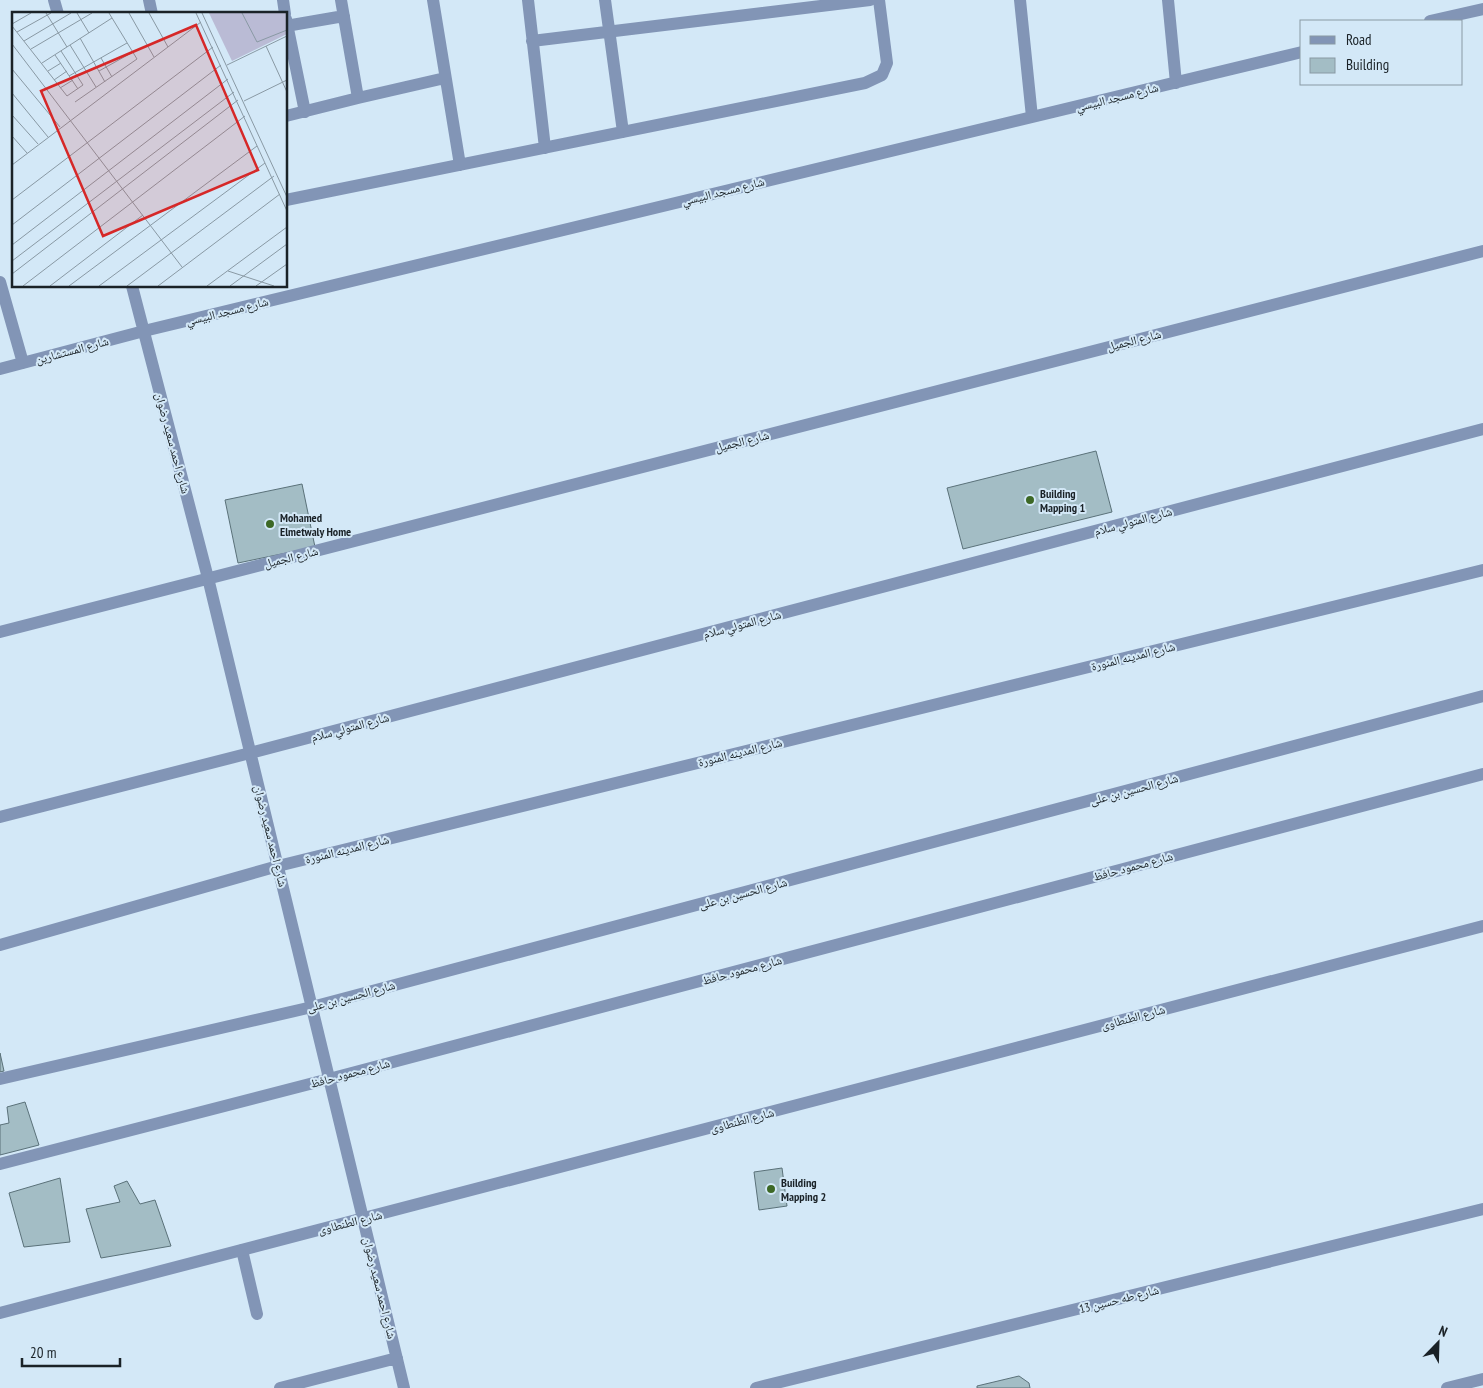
<svg xmlns="http://www.w3.org/2000/svg" width="1483" height="1388" font-family="'PT Sans Narrow','Noto Naskh Arabic',sans-serif">
	<style>
		.building { fill: #a3bdc5; stroke: #5a7179 }
		.lines { fill: none; stroke-linecap: round; stroke-linejoin: round }
		.service { stroke: #8295b6; stroke-width: 12 }
		.minor { stroke: #8295b6; stroke-width: 12 }
		.poi-dot { fill: #3d6825; stroke: #d3e8f7; stroke-width: 2 }
		.labels { text-anchor: middle; dominant-baseline: central; stroke-width: 4; stroke-linejoin: round; paint-order: stroke }
		.street-label { font-size: 12px; fill: #1a2227; stroke: #d3e8f7 }
		.poi-label { font-size: 12px; font-weight: bold; fill: #1a2227; stroke: #d3e8f7; text-anchor: start }
		.inset-road { fill: none; stroke: #8999a4; stroke-width: 1 }
		.view { fill: #d62828; fill-opacity: 0.15; stroke: #d62828; stroke-width: 2.5 }
		.inset-edge { fill: none; stroke: #1a2227; stroke-width: 2.5 }
	</style>
	<rect width="100%" height="100%" fill="#d3e8f7"/>
	<!-- building -->
	<path class="building" d="M1096,451L1112,512L963,549L947,488Z
		M302,484L315,547L238,563L225,500Z
		M0,1053L4,1071L0,1072Z
		M25,1102L39,1145L0,1155V1125L9,1123L7,1107Z
		M782,1168L787,1206L759,1210L754,1172Z
		M60,1178L70,1242L24,1247L9,1193Z
		M127,1181L140,1204L155,1200L171,1246L101,1258L86,1209L120,1202L114,1186Z
		M1019,1376L1029,1383L1030,1388H977V1386Z"/>
	<g class="lines">
		<!-- service -->
		<path class="service" d="M242,1250L257,1314"/>
		<!-- minor -->
		<path class="minor" d="M54,0L58,14
			M149,0L152,14
			M283,0L285,14
			M433,0L460,165
			M528,0L545,148
			M605,0L623,132
			M1020,0L1032,117
			M1168,0L1176,83
			M286,19L305,112
			M1430,21L1483,9
			M286,26L344,16
			M532,41L870,0
			M358,98L445,78
			M286,116L358,98L341,0
			M286,200L865,83L882,75L887,63L879,0
			M0,282L23,363
			M132,286L208,578L404,1388
			M0,369L144,331L1302,52
			M0,632L1483,251
			M0,817L250,753L1483,429
			M0,945L278,866L1483,570
			M0,1079L312,1007L1483,696
			M0,1164L329,1079L1483,774
			M0,1313L1483,926
			M280,1388L397,1358
			M756,1388L1483,1209
			M1447,1388L1483,1379"/>
	</g>
	<!-- markers -->
	<g class="poi-dot">
		<circle cx="1030" cy="500" r="5"/>
		<circle cx="270" cy="524" r="5"/>
		<circle cx="771" cy="1189" r="5"/>
	</g>
	<g class="labels">
		<!-- street labels -->
		<g class="street-label">
			<text transform="translate(1117 97) rotate(-14)">شارع مسجد البيسي</text>
			<text transform="translate(723 191) rotate(-14)">شارع مسجد البيسي</text>
			<text transform="translate(227 311) rotate(-14)">شارع مسجد البيسي</text>
			<text transform="translate(1134 340) rotate(-14)">شارع الجميل</text>
			<text transform="translate(72 350) rotate(-15)">شارع المستشارين</text>
			<text transform="translate(742 441) rotate(-14)">شارع الجميل</text>
			<text transform="translate(173 443) rotate(75)">شارع احمد سعيد رضوان</text>
			<text transform="translate(1133 521) rotate(-15)">شارع المتولي سلام</text>
			<text transform="translate(291 557) rotate(-14)">شارع الجميل</text>
			<text transform="translate(742 624) rotate(-15)">شارع المتولي سلام</text>
			<text transform="translate(1133 656) rotate(-14)">شارع المدينه المنورة</text>
			<text transform="translate(350 727) rotate(-15)">شارع المتولي سلام</text>
			<text transform="translate(740 752) rotate(-14)">شارع المدينه المنورة</text>
			<text transform="translate(1134 789) rotate(-15)">شارع الحسين بن على</text>
			<text transform="translate(271 836) rotate(76)">شارع احمد سعيد رضوان</text>
			<text transform="translate(347 849) rotate(-14)">شارع المدينه المنورة</text>
			<text transform="translate(1133 866) rotate(-15)">شارع محمود حافظ</text>
			<text transform="translate(743 893) rotate(-15)">شارع الحسين بن على</text>
			<text transform="translate(742 970) rotate(-15)">شارع محمود حافظ</text>
			<text transform="translate(351 996) rotate(-15)">شارع الحسين بن على</text>
			<text transform="translate(1133 1017) rotate(-15)">شارع الطنطاوى</text>
			<text transform="translate(350 1073) rotate(-15)">شارع محمود حافظ</text>
			<text transform="translate(742 1120) rotate(-15)">شارع الطنطاوى</text>
			<text transform="translate(350 1222) rotate(-14)">شارع الطنطاوى</text>
			<text transform="translate(380 1288) rotate(76)">شارع احمد سعيد رضوان</text>
			<text transform="translate(1119 1299) rotate(-14)">شارع طه حسين 13</text>
		</g>
		<!-- poi labels -->
		<g class="poi-label">
			<text x="1040" y="493">Building<tspan x="1040" dy="14">Mapping 1</tspan></text>
			<text x="280" y="517">Mohamed<tspan x="280" dy="14">Elmetwaly Home</tspan></text>
			<text x="781" y="1182">Building<tspan x="781" dy="14">Mapping 2</tspan></text>
		</g>
	</g>
	<!-- overview -->
	<g transform="translate(12 12)">
		<rect width="275" height="275" fill="#d3e8f7"/>
		<path d="M197,1H275V22L220,49Z" fill="#babbd5"/>
		<path class="inset-road" d="M34,1L55,35M65,1L77,21M117,1L142,45M137,1L156,35M184,1L275,199M190,1L275,185M230,1L245,30L275,18M0,12L19,1M0,14L55,84L71,73L49,39M5,20L39,1M68,26L93,70M12,29L59,1M0,32L170,255M58,33L84,75M254,34L275,80M19,37L80,1M43,43L66,77M89,46L100,65M30,51L100,6M215,53L275,24M0,57L48,115M36,59L49,51M87,59L121,40M57,64L115,31M42,68L55,59M48,76L61,68M0,81L36,125M232,89L275,68M63,90L125,47L97,1M0,103L26,132M0,124L15,141M0,153L189,10M0,188L201,35M0,213L209,53M0,233L216,67M0,249L222,80M216,259L262,274M0,262L226,88M11,274L233,104M38,274L131,203M57,274L245,134M87,274L253,151M115,274L262,164M146,274L268,182M195,274L275,215M218,274L275,232M244,274L275,252"/>
		<path class="view" d="M184,13L246,158L91,224L29,79Z"/>
		<rect width="275" height="275" class="inset-edge"/>
	</g>
	<!-- legend -->
	<rect x="1300" y="20" width="162" height="65" fill="#d3e8f7" stroke="#8999a4"/>
	<rect x="1310" y="36" width="25" height="8" fill="#8295b6" stroke="#8999a4"/>
	<text x="1346" y="45" font-size="15" fill="#1a2227">Road</text>
	<rect x="1310" y="58" width="25" height="15" fill="#a3bdc5" stroke="#8999a4"/>
	<text x="1346" y="70" font-size="15" fill="#1a2227">Building</text>
	<!-- north arrow -->
	<g transform="translate(1438 1343) rotate(23)" stroke="#d3e8f7" stroke-width="4" paint-order="stroke">
	<path d="M0-4L9 19L0 12L-9 19Z" fill="#1a2227"/>
	<text y="-8" font-size="14" font-weight="bold" text-anchor="middle" fill="#1a2227">N</text>
	</g>
	<!-- scale -->
	<path d="M22 1358v8h98v-8" fill="none" stroke="#1a2227" stroke-width="2.5"/>
	<text x="30" y="1358" font-size="15" fill="#1a2227" stroke="#d3e8f7" stroke-width="4" paint-order="stroke">20 m</text>
</svg>
